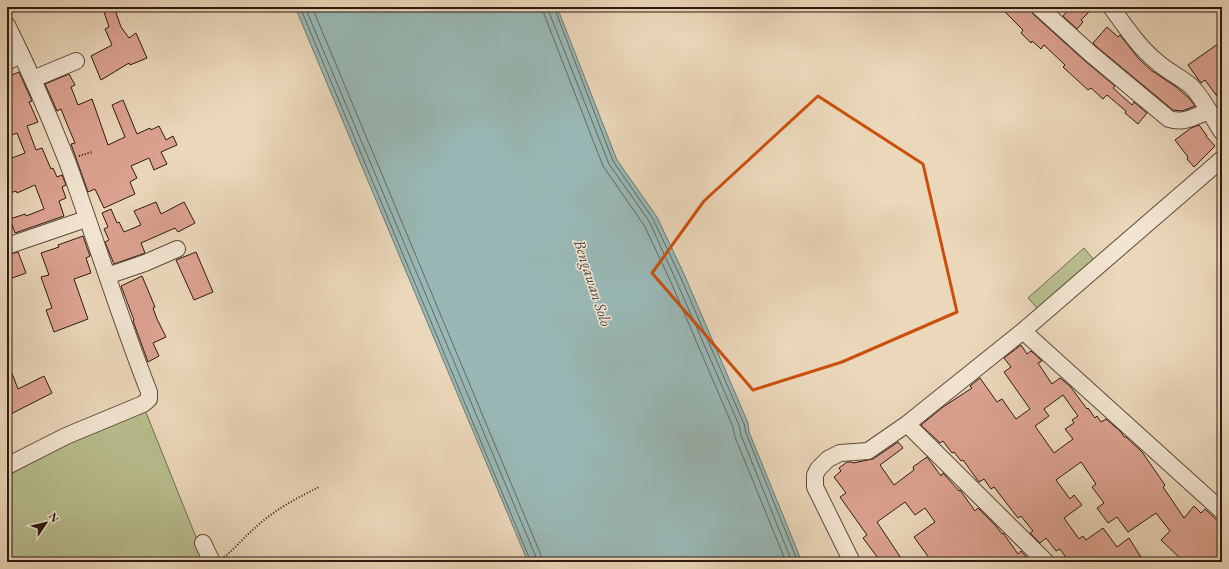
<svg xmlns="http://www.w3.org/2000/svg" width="1229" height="569" font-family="'EB Garamond',serif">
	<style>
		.green { fill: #b8be8f; stroke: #736c50 }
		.water { fill: #99b8b5; stroke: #6e7973 }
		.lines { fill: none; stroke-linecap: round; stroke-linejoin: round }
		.shore { stroke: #646963; stroke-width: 1 }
		.building { fill: #dca290; stroke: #2e1a11; fill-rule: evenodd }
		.minor-casing { stroke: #5d493b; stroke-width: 18 }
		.path { stroke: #2e1a11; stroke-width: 2; stroke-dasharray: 1 2; stroke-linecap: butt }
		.minor { stroke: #f2e5d2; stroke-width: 16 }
		.marked { fill: none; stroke: #cc500d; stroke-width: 3; stroke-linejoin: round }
		.labels { text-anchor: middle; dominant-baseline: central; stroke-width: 3; stroke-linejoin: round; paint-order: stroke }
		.water-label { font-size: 16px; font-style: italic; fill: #4e4942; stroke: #f2e5d2 }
	</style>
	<rect width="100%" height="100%" fill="#ebd7ba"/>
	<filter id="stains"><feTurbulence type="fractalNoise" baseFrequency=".005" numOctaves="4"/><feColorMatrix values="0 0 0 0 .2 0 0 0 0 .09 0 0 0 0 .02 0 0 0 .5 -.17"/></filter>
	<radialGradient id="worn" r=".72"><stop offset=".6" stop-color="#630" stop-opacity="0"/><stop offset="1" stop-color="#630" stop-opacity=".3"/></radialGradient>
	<!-- green -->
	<path class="green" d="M1084,248L1094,260L1038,309L1028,298Z
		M145,410L206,562H7V476L67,444Z"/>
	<!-- water -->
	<path class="water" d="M295,7H557L617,160L657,217L684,274L748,423L749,432L802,562H528Z"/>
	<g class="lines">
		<!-- shore -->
		<path class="shore" d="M300,7L531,562
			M305,7L536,557V562
			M312,7L541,555L542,562
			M543,7L544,14L603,166L644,225L670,280L733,427L735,437L786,562
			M549,7V12L609,164L649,221L675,278L739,425L741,435L792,562
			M554,7L613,161L653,219L680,276L744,424L746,433L798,562"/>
	</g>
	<!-- building -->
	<path class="building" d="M108,7H114L121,27L129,38L136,33L147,58L130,65L129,63L101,80L91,56L112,45L105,29L109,27L103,9Z
		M1000,7H1029L1033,14L1085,61L1115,86L1113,88L1132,105L1134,102L1147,113L1138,124L1125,113L1126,111L1107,95L1103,99L1091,88L1088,90L1063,67L1065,65L1044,45L1041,49L1032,41L1031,43L1021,33L1023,30Z
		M1071,7H1094L1081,20L1083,22L1077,29L1063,16Z
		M1107,27L1118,37L1120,35L1139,59L1153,72H1154L1176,87L1189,98L1195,106L1182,111L1173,110L1097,47L1093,43Z
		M1222,41V103L1205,80L1201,83L1188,65Z
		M19,72L32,101L29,102L38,122L27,126L36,150L42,148L51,169L53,168L57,177L62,175L66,185L62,187L66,198L59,201L64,216L15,233L10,219L25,214L26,216L44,209L35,185L17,193L16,191L7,194V160L25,153L17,133L7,137V117L10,116L7,108V77Z
		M69,74L75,85L71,87L78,105L92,99L108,145L125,137L112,105L123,100L137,134L150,128L151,130L159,126L166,140L173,136L177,145L161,152L167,164L154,170L149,158L131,166L137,178L130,182L135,194L104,208L95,189L88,192L71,144L75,143L67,124L61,109L57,111L45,84Z
		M1199,125L1207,136H1206L1215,146L1194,167L1187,159L1188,157L1175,140L1191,128Z
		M156,202L161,214L184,202L195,223L178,232L175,228L141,243L145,253L114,264L105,242L109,240L104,229L108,227L102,213L111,209L117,223L119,222L124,232L141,225L134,211Z
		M83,236L90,256L86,258L91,273L74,279L88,319L54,332L46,310L52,308L41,277L49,275L41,253L59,247L58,245Z
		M18,252L26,273L7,280V255Z
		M196,252L213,292L194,300L176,260Z
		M142,276L155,307L153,308L157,319L166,337L153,343L159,356L148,362L133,321L134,320L121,286Z
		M1021,345L1027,354L1031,351L1042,361L1038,363L1052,384L1060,378L1070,386L1087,409L1088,408L1095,418L1097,416L1101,422L1106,419L1121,432L1124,437H1126L1142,452L1165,485L1163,487L1184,518L1194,506L1201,513L1205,509L1222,525V562H1184L1161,540L1170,531L1156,513L1128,532L1117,517L1108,523L1097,508L1104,503L1092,487L1096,484L1081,462L1056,480L1070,499L1074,495L1082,505L1064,518L1079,539L1083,536L1086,540L1103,528L1117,547L1129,538L1144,562H1069L1060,549L1056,551L1046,538L1040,543L1030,533L1033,531L1021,516L1018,518L994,487L991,489L984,479L979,482L963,460L961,461L954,452L952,453L943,441L940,443L921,425L943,407L972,388L970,386L980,378L997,402L1002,399L1016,419L1030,409L1004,372L1011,367L1004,358ZM1063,395L1078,416L1072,420L1074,423L1065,429L1073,439L1054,453L1035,426L1049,416L1044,409Z
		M7,363H8L18,389L44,376L52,393L7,416Z
		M898,442L903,448L880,465L894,485L914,470L913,467L927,457L941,476L943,473L959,491L960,490L975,511L978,508L996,526L1002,534L1003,533L1018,554L1021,551L1031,562H932L914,537L935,522L925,508L915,515L905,502L877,522L901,558L896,562H881L863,538L867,535L840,497L846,493L834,477L841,471L839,468L847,462H852L853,463L873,459Z"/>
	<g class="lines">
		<!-- minor casing -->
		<g class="minor-casing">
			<path id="minor" d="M1039,7L1091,54L1169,119C1184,124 1195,116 1209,111
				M1111,7C1125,26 1138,46 1156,61C1167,71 1180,77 1191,86C1204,99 1212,117 1222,132
				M7,25C29,69 49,115 67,161C95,237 119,316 149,392V399L143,404L66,436L7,466
				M7,62L21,54
				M33,79L76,61
				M1222,159L1023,331L1222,511
				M7,246L86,219
				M107,276L145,263L177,249
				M1023,331L907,424L1046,562
				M203,543L212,562
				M852,562L815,487V475L818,469L828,459L840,453L868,451L907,424"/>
		</g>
		<!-- path -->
		<path class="path" d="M79,156L92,152
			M224,557C236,548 245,536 256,527C274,510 297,498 319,487"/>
		<!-- minor -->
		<use href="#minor" class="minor"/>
	</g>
	<!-- marked area -->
	<path class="marked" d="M818,96L923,164L957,312L842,362L753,390L652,273L704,201Z"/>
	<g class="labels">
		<!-- water labels -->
		<g class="water-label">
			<text transform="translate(593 283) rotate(72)">Bengawan Solo</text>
		</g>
	</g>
	<!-- margin -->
	<rect width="1229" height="569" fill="none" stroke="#ebd7ba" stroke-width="24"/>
	<rect x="8" y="8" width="1213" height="553" fill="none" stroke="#2e1a11" stroke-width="2"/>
	<rect x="12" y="12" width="1205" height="545" fill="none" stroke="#2e1a11"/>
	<!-- north arrow -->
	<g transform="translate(46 523) rotate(55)" stroke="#f2e5d2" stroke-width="3" paint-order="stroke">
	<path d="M0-3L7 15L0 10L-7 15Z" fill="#2e1a11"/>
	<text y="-6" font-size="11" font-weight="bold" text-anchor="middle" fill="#2e1a11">N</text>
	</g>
	<rect width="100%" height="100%" filter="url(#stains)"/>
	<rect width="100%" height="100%" fill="url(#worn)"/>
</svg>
